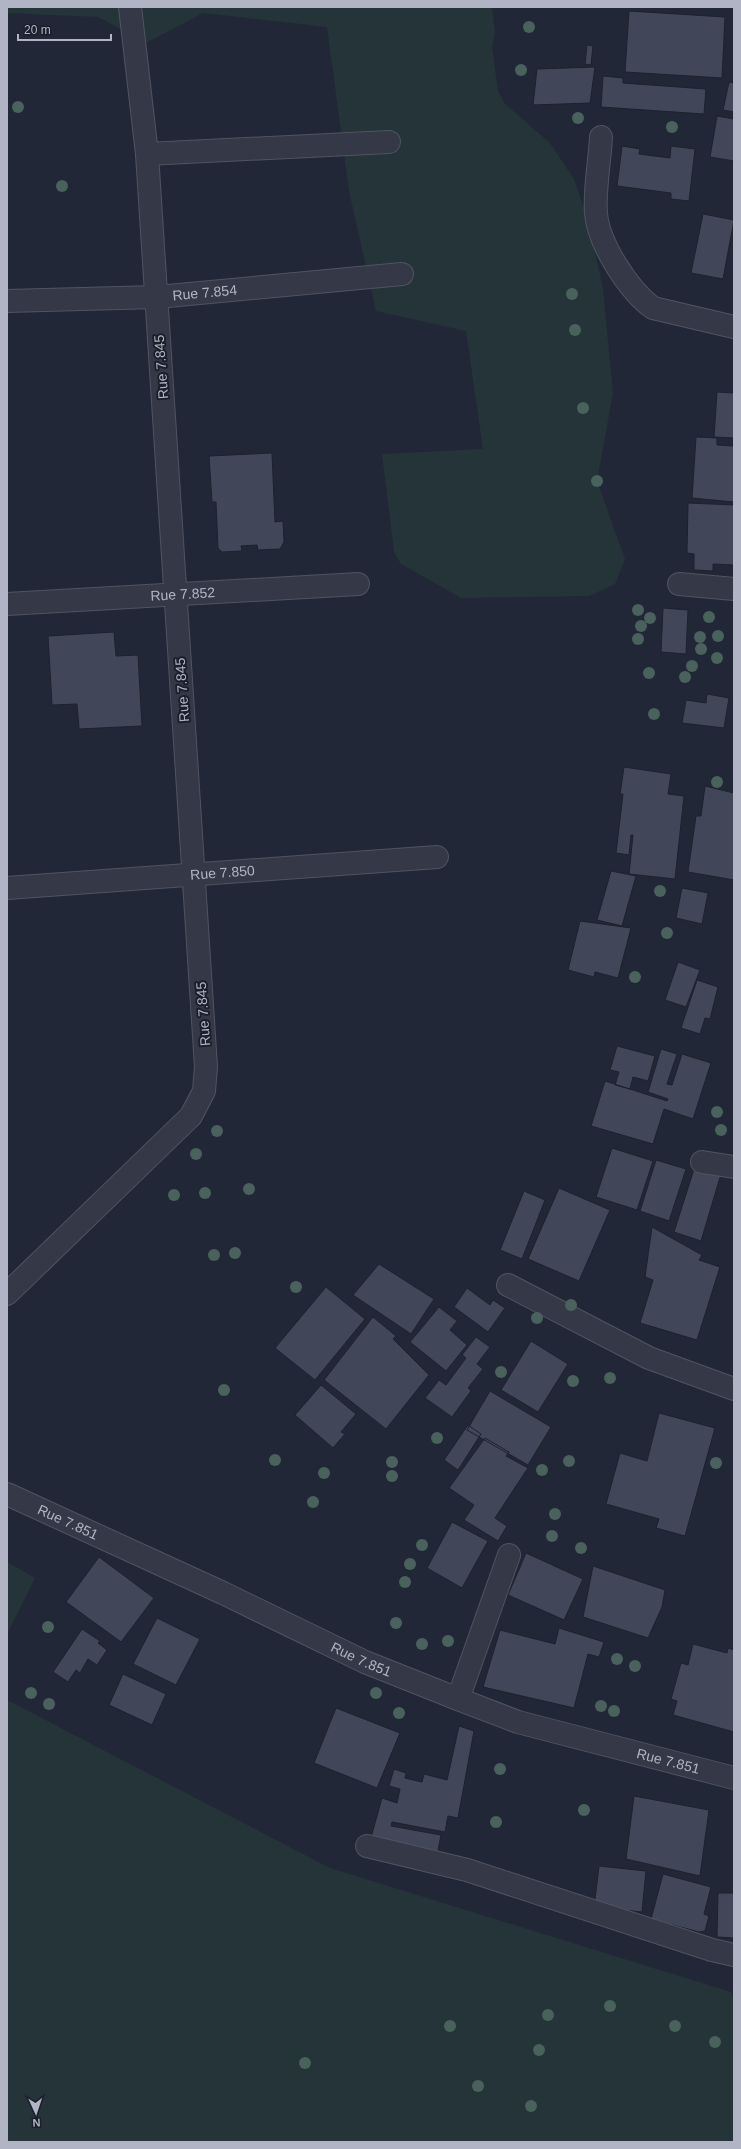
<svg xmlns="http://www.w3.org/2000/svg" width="741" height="2149" font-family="Arial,sans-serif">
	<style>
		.green { fill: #253439 }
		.building { fill: #414658; stroke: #1d212e }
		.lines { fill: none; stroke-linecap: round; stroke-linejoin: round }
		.street-casing { stroke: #505462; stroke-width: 24 }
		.street { stroke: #353947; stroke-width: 22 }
		.tree { fill: #49625c }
		.labels { text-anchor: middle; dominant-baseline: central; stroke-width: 4; stroke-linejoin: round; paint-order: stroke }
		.street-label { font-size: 14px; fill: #b0b4c4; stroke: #1b1f2c }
	</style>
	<rect width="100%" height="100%" fill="#222737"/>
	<!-- green -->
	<path class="green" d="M7,7H492L495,32L492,47L498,91L505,104L550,143L574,179L588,220L603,289L613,393L597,481L625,559L615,584L589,596L461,598L401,564L394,552L382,454L483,449L466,331L376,311L349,191L327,27L203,13L146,43L98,17L7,13Z
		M7,1562L35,1578L7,1634Z
		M7,1700L330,1868L731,1992L734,2002V2142H7Z"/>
	<!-- building -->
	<path class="building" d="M629,11L725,17L722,78L625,72Z
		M587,45L593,46L591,65L585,64Z
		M595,67L590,103L533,105L537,69Z
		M603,76L623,78V83L706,89L704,114L601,107Z
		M729,82L734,83V112L723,110Z
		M717,116L734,119V161L710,157Z
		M622,146L640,149L639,154L670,158L671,146L695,149L689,201L671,199V193L617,186Z
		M703,214L734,220L723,279L691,273Z
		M717,392L734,393V438L714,437Z
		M696,437L717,438V445L734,446V502L692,498Z
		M272,453L275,522L283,521L284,542L280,549L258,550L257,545L241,546L242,551L222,552L218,548L216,502H212L209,456Z
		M688,503L734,505V565L713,564V571L694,570V554L687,553Z
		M663,608L688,610L686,654L661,652Z
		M114,632L116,656L138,655L142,726L79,729L77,704L52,705L48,636Z
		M707,694L729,698L724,728L682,723L686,700L706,703Z
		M624,767L671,774L668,794L684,796L675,879L629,874L633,835H631L629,855L616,853L623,794H620Z
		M705,786L734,793V880L688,872L696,816H701Z
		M611,871L636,876L622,926L597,920Z
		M682,888L708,893L702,924L676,918Z
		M580,921L631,928L618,978L595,972L594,977L568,970Z
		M678,962L700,970L686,1007L665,1000Z
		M697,980L718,987L710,1019L705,1018L700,1034L681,1028Z
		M617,1046L655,1056L648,1081L633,1077L630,1089L615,1085L619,1072L610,1070Z
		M661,1049L677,1054L667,1084L672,1085L682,1054L711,1063L693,1119L664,1109L653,1144L591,1126L605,1081L667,1101L668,1099L648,1092Z
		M612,1148L653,1161L637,1210L596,1197Z
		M656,1160L686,1169L669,1221L640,1211Z
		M694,1169L721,1174L701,1241L674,1232Z
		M559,1188L610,1210L579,1281L528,1259Z
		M524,1191L545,1200L522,1259L500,1250Z
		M652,1227L702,1255L699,1260L720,1267L697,1340L640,1323L653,1280L645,1277Z
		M379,1264L434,1299L411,1334L353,1295Z
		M326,1287L365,1319L315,1380L275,1348Z
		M467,1288L490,1305L493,1300L505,1308L488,1332L454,1307Z
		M439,1307L457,1321L450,1330L467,1345L446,1371L410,1342Z
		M373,1317L396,1336L393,1339L429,1375L386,1429L324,1380Z
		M476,1337L490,1347L477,1364L483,1369L468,1388L471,1391L452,1417L425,1398L439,1380L446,1385L466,1358L462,1355Z
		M531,1341L568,1364L538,1412L501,1390Z
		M321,1385L356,1414L341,1432L345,1434L333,1448L295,1415Z
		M490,1391L551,1427L528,1465L467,1430Z
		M659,1413L715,1428L685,1536L656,1528L659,1519L606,1504L620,1453L647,1461Z
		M468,1425L481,1434L458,1470L444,1460Z
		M485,1438L509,1452L506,1456L528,1468L495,1518L507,1526L498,1541L464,1520L474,1505L449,1488Z
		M452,1522L488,1541L462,1588L427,1568Z
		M526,1553L583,1579L564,1620L508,1595Z
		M99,1557L154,1598L121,1642L66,1602Z
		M593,1566L665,1590L662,1607L648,1638L583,1617Z
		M157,1618L200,1639L176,1685L133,1664Z
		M559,1628L604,1642L599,1657L588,1654L574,1708L483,1687L500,1630L555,1644Z
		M82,1629L100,1641L98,1643L107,1650L97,1665L88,1659L80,1673L76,1670L68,1682L53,1672Z
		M693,1644L727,1653L728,1648L734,1650V1732L673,1715L677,1701L671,1699L681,1663L688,1665Z
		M123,1674L166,1694L152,1725L109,1705Z
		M336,1708L400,1733L377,1788L314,1763Z
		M459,1726L474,1731L458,1818L448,1816L445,1832L392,1822L391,1826L441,1835L437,1856L370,1841L382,1798L397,1803L400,1789L389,1786L394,1769L406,1773L405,1778L422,1782L424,1774L447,1780Z
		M634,1796L709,1810L700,1876L626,1859Z
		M599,1866L646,1871L642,1912L594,1907Z
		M663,1874L711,1887L704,1914L709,1916L705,1931L699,1932L651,1919Z
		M718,1893H734V1938L717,1937Z"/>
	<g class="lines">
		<!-- street casing -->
		<g class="street-casing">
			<g id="street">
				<path d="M601,137C600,159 594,192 596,213C598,243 629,291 653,308L734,327"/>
				<path d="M147,154L389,142"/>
				<path id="s1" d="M7,301L157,297L402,274"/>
				<path d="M679,584L734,589"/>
				<path id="s2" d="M7,604L358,584"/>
				<path id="s3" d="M7,888L437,857"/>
				<path d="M702,1162L734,1167"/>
				<path d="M508,1285L649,1358L734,1389"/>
				<path d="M7,1294L191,1116L204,1091L206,1067L147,154L130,7"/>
				<path id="s4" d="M7,1494L223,1593L365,1662L458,1699L518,1722L734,1778"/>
				<path d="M458,1699L509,1555"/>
				<path d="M367,1846L467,1870L712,1950L734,1955"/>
			</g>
		</g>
		<!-- street -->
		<use href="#street" class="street"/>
	</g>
	<!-- trees -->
	<g class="tree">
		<circle cx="529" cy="27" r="6"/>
		<circle cx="521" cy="70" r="6"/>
		<circle cx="18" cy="107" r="6"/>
		<circle cx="578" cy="118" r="6"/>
		<circle cx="672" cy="127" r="6"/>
		<circle cx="62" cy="186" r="6"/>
		<circle cx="572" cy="294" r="6"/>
		<circle cx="575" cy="330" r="6"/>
		<circle cx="583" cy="408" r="6"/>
		<circle cx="597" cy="481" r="6"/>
		<circle cx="638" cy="610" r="6"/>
		<circle cx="709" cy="617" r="6"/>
		<circle cx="650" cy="618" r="6"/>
		<circle cx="641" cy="626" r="6"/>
		<circle cx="718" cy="636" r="6"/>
		<circle cx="700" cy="637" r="6"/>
		<circle cx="638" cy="639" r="6"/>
		<circle cx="701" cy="649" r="6"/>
		<circle cx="717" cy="658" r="6"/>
		<circle cx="692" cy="666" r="6"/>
		<circle cx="649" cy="673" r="6"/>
		<circle cx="685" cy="677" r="6"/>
		<circle cx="654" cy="714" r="6"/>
		<circle cx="717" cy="782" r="6"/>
		<circle cx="660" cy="891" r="6"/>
		<circle cx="667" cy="933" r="6"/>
		<circle cx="635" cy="977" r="6"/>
		<circle cx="717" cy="1112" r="6"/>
		<circle cx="721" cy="1130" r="6"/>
		<circle cx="217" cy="1131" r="6"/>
		<circle cx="196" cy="1154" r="6"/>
		<circle cx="249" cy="1189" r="6"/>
		<circle cx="205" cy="1193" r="6"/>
		<circle cx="174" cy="1195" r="6"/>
		<circle cx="235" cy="1253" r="6"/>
		<circle cx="214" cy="1255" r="6"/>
		<circle cx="296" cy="1287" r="6"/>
		<circle cx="571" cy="1305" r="6"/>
		<circle cx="537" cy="1318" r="6"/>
		<circle cx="501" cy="1372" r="6"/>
		<circle cx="610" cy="1378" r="6"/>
		<circle cx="573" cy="1381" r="6"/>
		<circle cx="224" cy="1390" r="6"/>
		<circle cx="437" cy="1438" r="6"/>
		<circle cx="275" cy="1460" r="6"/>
		<circle cx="569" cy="1461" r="6"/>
		<circle cx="392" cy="1462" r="6"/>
		<circle cx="716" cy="1463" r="6"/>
		<circle cx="542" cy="1470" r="6"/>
		<circle cx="324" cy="1473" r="6"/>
		<circle cx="392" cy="1476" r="6"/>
		<circle cx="313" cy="1502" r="6"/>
		<circle cx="555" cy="1514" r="6"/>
		<circle cx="552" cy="1536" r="6"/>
		<circle cx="422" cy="1545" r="6"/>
		<circle cx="581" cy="1548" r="6"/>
		<circle cx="410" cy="1564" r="6"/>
		<circle cx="405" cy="1582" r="6"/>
		<circle cx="396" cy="1623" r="6"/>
		<circle cx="48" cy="1627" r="6"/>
		<circle cx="448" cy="1641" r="6"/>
		<circle cx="422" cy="1644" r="6"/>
		<circle cx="617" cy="1659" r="6"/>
		<circle cx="635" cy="1666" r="6"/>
		<circle cx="31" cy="1693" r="6"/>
		<circle cx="376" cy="1693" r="6"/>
		<circle cx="49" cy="1704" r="6"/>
		<circle cx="601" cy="1706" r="6"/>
		<circle cx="614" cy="1711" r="6"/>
		<circle cx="399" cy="1713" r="6"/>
		<circle cx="500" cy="1769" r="6"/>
		<circle cx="584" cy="1810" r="6"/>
		<circle cx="496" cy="1822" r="6"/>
		<circle cx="610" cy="2006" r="6"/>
		<circle cx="548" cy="2015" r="6"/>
		<circle cx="450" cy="2026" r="6"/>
		<circle cx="675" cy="2026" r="6"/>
		<circle cx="715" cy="2042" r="6"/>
		<circle cx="539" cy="2050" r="6"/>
		<circle cx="305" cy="2063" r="6"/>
		<circle cx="478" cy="2086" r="6"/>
		<circle cx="531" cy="2106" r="6"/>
	</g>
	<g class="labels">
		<!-- street labels -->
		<g class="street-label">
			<text stroke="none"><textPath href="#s1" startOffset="198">Rue 7.854</textPath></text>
			<text transform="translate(161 367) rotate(-94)">Rue 7.845</text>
			<text stroke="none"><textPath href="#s2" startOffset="176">Rue 7.852</textPath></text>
			<text transform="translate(182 690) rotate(-94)">Rue 7.845</text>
			<text stroke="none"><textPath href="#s3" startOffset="216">Rue 7.850</textPath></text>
			<text transform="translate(203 1014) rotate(-94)">Rue 7.845</text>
			<text stroke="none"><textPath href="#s4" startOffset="67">Rue 7.851</textPath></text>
			<text stroke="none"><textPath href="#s4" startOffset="391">Rue 7.851</textPath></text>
			<text stroke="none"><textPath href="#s4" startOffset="715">Rue 7.851</textPath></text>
		</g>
	</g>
	<!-- border -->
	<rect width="741" height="2149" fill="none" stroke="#b0b4c4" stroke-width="16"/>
	<!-- north arrow -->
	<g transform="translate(36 2113) rotate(177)" stroke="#1b1f2c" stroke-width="3" paint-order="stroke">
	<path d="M0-3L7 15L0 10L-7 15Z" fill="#b0b4c4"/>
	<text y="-6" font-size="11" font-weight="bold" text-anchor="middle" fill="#b0b4c4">N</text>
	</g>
	<!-- scale -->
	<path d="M18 34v6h93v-6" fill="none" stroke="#b0b4c4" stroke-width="2"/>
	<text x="24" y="34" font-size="12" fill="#b0b4c4" stroke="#1b1f2c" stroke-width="3" paint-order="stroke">20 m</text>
</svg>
